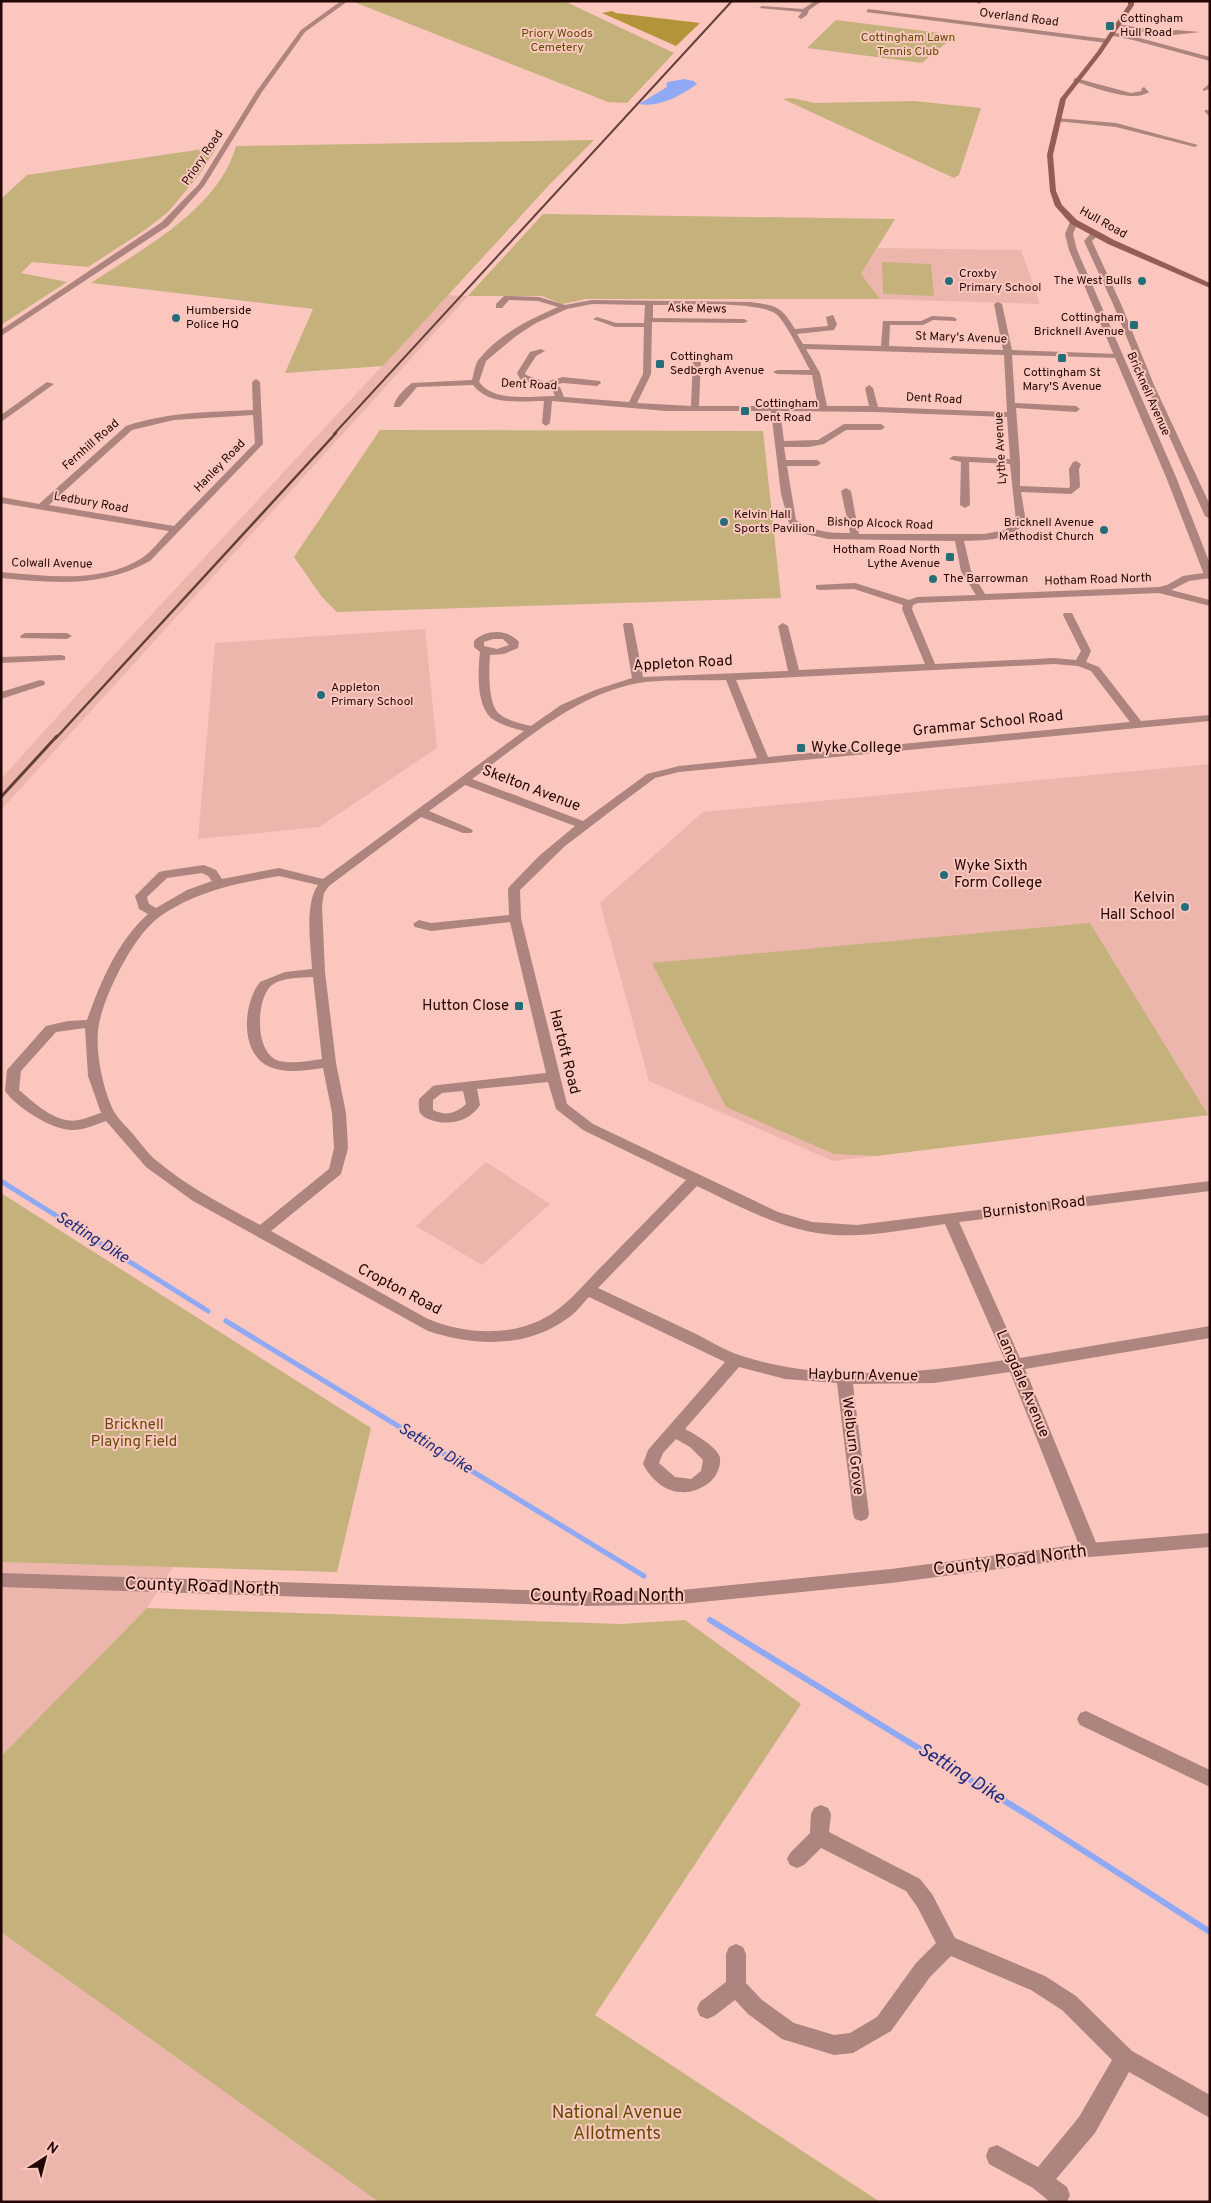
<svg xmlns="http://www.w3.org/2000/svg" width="1211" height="2203" font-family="Overpass,sans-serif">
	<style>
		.built { fill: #edb6ad }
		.green { fill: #c5b17b }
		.forest { fill: #b3943b }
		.water { fill: #90a9f4 }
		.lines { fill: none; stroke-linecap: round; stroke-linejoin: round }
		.stream-far1 { stroke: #90a9f4; stroke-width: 5 }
		.stream { stroke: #90a9f4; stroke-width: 6 }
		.minor { fill: #ad847e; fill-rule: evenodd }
		.tertiary { fill: #ad847e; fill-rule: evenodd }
		.secondary { fill: #965d54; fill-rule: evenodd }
		.rail-far2 { stroke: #64403c; stroke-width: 2 }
		.rail-far1 { stroke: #64403c; stroke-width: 2.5 }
		.rail { stroke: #64403c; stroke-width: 3 }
		.poi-dot { fill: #256d79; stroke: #fac6be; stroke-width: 2 }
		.labels { text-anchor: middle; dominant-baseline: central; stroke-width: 4; stroke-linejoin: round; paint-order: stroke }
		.far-street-label { font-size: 12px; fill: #230704; stroke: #fac6be }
		.far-poi-label { font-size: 12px; fill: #230704; stroke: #fac6be; text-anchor: start }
		.far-park-label { font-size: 12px; fill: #624d05; stroke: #fac6be }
		.street-label { font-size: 15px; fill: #230704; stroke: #fac6be }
		.poi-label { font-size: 15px; fill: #230704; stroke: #fac6be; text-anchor: start }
		.park-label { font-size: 15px; fill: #624d05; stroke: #fac6be }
		.water-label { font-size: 16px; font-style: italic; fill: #1c2a7f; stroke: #fac6be }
		.near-street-label { font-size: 18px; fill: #230704; stroke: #fac6be }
		.near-park-label { font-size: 18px; fill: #624d05; stroke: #fac6be }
		.near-water-label { font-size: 19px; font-style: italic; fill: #1c2a7f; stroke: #fac6be }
	</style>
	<rect width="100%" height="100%" fill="#fac6be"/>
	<!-- built -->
	<path class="built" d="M878,248L1021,250L1040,304L880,299L861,274Z
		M448,295L468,296L1,810V779L76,696Z
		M425,629L437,748L319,827L198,839L215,643Z
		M1210,764V1115L833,1161L649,1081L600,903L703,812Z
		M486,1162L550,1204L482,1265L416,1226Z
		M1,1562L173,1567L147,1608L1,1756Z
		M1,1932L379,2202H1Z"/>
	<!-- green -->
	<path class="green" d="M356,1H564L674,53L627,103L608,102L354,2Z
		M836,20L956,35L922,63L807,48Z
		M792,98L815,103L914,101L981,108L959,175L954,178L783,99Z
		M594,140L551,183L383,366L285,373L313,309L91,283C142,249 219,209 236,146Z
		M217,147L199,175L168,212L145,230L88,267L32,262L21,273L67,282L1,325V199L27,175Z
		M543,214L895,219L861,274L880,299H586L562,304L542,296H468Z
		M882,262L931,264L934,296L883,294Z
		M380,430L763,431L781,598L337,612L322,597L294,557Z
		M1090,923L1208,1115L876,1156L834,1154L726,1107L652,963Z
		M1,1193L371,1428L337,1572L1,1562Z
		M147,1608L621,1624L685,1620L801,1704L595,2015L880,2202H379L1,1932V1756Z"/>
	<!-- forest -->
	<path class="forest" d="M612,11L616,13L700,23L676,46L602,13Z"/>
	<!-- water -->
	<path class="water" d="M684,79L694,81L697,84C682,95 659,108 639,104L667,87L666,84L668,82Z"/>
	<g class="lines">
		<!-- stream-far1 -->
		<path class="stream-far1" d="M1,1181L208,1311
			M226,1321L644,1576"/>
		<!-- stream -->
		<path class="stream" d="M710,1620L1039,1822L1210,1932"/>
		<!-- minor -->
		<path class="minor" d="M815,1H822L809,10L807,15L801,19L798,17L802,12L759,8L762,6L803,9Z
			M983,1L979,4L976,2L977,1Z
			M868,9L1107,39L1110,41L1107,43L866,12Z
			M1117,24L1165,32L1176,30L1200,32L1165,36L1115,27Z
			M1075,78L1131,93L1142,91L1141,89L1144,87L1149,92C1134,104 1091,86 1073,81Z
			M1209,84L1210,89L1203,91V89Z
			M1205,110H1210V117L1205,112Z
			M1057,118L1116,123L1198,145L1195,147L1116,127L1055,121V119Z
			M504,296L539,297L565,305L592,300L750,302C777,306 780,305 795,329L828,326L826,317L833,315L837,324L834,330L797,334L803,344L881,346L883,321H921L932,316L953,317L957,319L956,321L933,320L923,325H890L889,346L1003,350L994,304L998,302L1002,304L1012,350L1118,354L1122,356L1118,358L1012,355L1015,403L1076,406L1080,409L1076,412L1016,408L1020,462V486L1069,488L1070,486L1069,469L1073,462L1076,461L1081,464L1079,469L1080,487L1071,494L1021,492L1026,522C1010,541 986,540 964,541L971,571L985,594L1159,587L1167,585L1183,576L1210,572V578L1189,581L1171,590L1210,600V606L1159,593L918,603L913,605L912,609L935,664L1054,658L1076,660L1081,651L1063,615L1064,613H1072L1091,651L1086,662L1099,667L1141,721L1210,715V721L679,772L655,778L620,804L565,846L520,890L521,918L567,1104L593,1124L778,1212L812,1222L857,1225L1210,1181V1191L959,1222L1020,1358L1210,1326V1338L1025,1369L1099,1550L1096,1555L1090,1557L1084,1555L1081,1550L1010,1372L934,1383L853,1384L869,1514L867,1519L861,1521L855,1519L853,1514L837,1383L785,1379L739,1367L685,1429C693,1433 719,1448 720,1458C721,1467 716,1477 710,1482C685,1502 657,1491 643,1464L648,1450L725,1362L589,1297C582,1304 576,1313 568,1318C526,1349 474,1346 428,1331L193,1201L146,1167L106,1121C95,1125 84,1130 72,1130C52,1130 16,1107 5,1091L7,1070L46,1026L68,1021L87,1020C101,981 117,942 148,914L139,909L135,896L159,872L163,871L204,865L216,870L222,879L279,868L323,879L524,731C513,728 500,725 491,718C476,704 478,671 480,652L474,647V641C486,629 508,629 519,642L518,648L504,654L490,655C489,668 488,699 496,710C502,720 520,723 531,726L561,705L595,690L632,678L623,625L624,623H632L633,625L643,677L788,671L778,626L783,623L788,626L799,670L925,664L902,609L903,605L854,589L820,590L816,589V585L855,583L909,600L917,597L976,595L961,571L955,541L828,539L806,534L789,523L781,494L771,411H666L552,401L550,423L546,426L542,423L544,401C520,401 489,406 473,385L417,387L400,407H394C394,399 405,388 412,383L472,380C474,373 475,363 480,358C500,334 530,319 558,307L538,301L509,300L502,308H496V304ZM592,304L645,305L644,323H616L597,317L593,319L615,327H644L643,374L629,402L564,397L560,387L553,385L563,383L597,386L601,383L600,381L563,377L545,382L526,375L525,373L536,356L545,351L541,349L530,352L517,373L520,379L553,391L555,396C531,396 495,403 479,382L486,361L516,336L536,323L567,309ZM653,305C680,305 756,300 776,314C784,319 804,359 810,370H777L773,372L777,374L812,375L818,406H699L701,360L697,358L693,360L691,406L637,403L651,374L652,322L744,323L748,321L744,319L653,318ZM806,349L1004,355L1007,412L878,407L873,388L869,385L865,388L869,406H827L820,373ZM780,411L874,412L1007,417L1010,459L953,456L949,459L961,462L960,505L965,508L970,505L969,462L1010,464L1016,521L1005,530L984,534H859L851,491L846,488L841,491L850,533C827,533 816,532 796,520L787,466H817L821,463L817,460H786L784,447H809L824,444L846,430H881L885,427L881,424H844L818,440L784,441ZM493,639H503L509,645L497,649L484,646V642ZM1054,664L1078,666L1091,671L1130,722L768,757L736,680ZM726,680L757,758L679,766L647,774L583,821L472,779C523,743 575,694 639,683C663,679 700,681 726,680ZM465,785L575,826L539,856L510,886L508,889L509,915L431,923L419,920L413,924L415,927L431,931L510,922L546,1073L438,1085L433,1086L419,1099C419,1103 418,1111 421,1114C423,1117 428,1119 431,1120C449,1126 469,1122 480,1105L477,1089L548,1082L556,1109L583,1130L686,1180C659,1208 632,1235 606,1262C590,1277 575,1297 557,1310C520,1338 467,1336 426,1318L271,1231L341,1174L348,1148L346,1113L336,1063L325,972L322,906L324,893L329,886L421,817L463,833H471L473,831L471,829L429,811ZM202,873L208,876L212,881L187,890L156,908L149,904L147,897L167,878ZM279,876L318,885C304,905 311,945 312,969L285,972L260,982C243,1003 239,1054 270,1067C286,1074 306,1070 323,1068L332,1113L334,1148L329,1169L260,1225C225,1206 188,1187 157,1161C148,1154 140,1142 132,1133C127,1127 119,1120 115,1113C103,1091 94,1049 99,1024C105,993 135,932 162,915C200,890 235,884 279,876ZM313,977L322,1059C309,1061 292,1064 279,1061C255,1054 256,1004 269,988C278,977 300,978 313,977ZM85,1028L88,1076L101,1113C90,1116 78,1123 66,1120C49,1117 32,1101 19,1090L21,1071L56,1032ZM463,1091L466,1104C455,1114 446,1116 433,1110V1100L442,1093ZM697,1186C741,1207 785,1232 834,1235C871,1237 909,1229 945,1224L1005,1360C919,1373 827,1383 742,1356C726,1351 710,1341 694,1333C662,1318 630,1303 598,1288ZM676,1439L690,1447L703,1460L701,1471L691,1479L675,1477L659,1463L663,1453Z
			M256,379L260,382L263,444L150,561C101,588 55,583 1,578V572C48,576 100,584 142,558C152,551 161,539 169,531L1,503V497L39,504L126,426C167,412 210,412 253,410L252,382ZM253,415L255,443L174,526L49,505L132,430L174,420Z
			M47,382L54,384L1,422V415Z
			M25,633H67L72,636L67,639L21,638L20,636Z
			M61,655L65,656V660L1,663V657Z
			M40,680L44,681L45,683L44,685L1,699V692Z
			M1086,1711L1210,1770V1787L1080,1725L1077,1719L1080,1713Z
			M821,1805L828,1808L831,1814L829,1832L920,1879L932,1894L955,1938L1045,1976L1076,1996L1132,2051L1210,2095V2118L1129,2072L1095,2133L1056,2179L1067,2187L1070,2195L1067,2202H1050L1033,2188L989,2164L986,2156L989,2148L997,2145L1038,2167L1079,2117L1112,2060L1062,2010L1031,1990L951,1956L930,1977L891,2031L853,2053L834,2055L782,2039L748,2014L735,2000L714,2016L707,2019L700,2016L697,2009L700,2002L726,1982V1954L729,1947L736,1944L743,1947L746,1954V1983L762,2000L794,2023L834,2035L850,2033L877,2017L916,1963L936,1943L918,1908L906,1891L821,1848L804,1865L797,1868L790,1865L787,1859L790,1853L810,1833L811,1814L814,1808Z"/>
		<!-- tertiary -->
		<path class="tertiary" d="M341,1H348L305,32L262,92L204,186L168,226L1,336V330L162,222L199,184L256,92L301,30Z
			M1111,32L1136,37L1210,57V61L1133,40L1109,35Z
			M1071,220L1078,222L1073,234L1077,250L1176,477L1210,564V580L1205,577L1166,477L1069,250L1065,234Z
			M1092,232L1099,234L1092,241L1121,304L1154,385L1210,505V519L1205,516L1146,385L1113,304L1084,241Z
			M1210,1533V1547L1090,1557L891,1583L681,1604L583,1606L1,1587V1573L583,1592L681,1590L891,1569L1090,1543Z"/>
		<!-- secondary -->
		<path class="secondary" d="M1128,1H1134V5L1101,54L1066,99L1053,155L1056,191L1062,205L1077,220L1114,240L1210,283V288L1108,244L1071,224L1055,206L1050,191L1047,155L1060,99L1097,52L1128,5Z"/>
		<!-- rail-far2 -->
		<path class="rail-far2" d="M334,434L732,1"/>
		<!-- rail-far1 -->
		<path class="rail-far1" d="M56,738L336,433"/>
		<!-- rail -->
		<path class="rail" d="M1,797L57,736"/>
	</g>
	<!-- markers -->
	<g class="poi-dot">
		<rect x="1105" y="21" width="10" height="10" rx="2.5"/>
		<circle cx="949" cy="281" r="5"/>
		<circle cx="1142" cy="281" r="5"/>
		<circle cx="176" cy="318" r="5"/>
		<rect x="1129" y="320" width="10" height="10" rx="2.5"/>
		<rect x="1057" y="353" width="10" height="10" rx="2.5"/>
		<rect x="655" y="359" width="10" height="10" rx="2.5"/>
		<rect x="740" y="406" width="10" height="10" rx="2.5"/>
		<circle cx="724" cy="522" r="5"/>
		<circle cx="1104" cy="530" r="5"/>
		<rect x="945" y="552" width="10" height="10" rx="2.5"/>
		<circle cx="933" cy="579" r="5"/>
		<circle cx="321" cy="695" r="5"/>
		<rect x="796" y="743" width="10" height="10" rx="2.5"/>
		<circle cx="944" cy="875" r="5"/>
		<circle cx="1185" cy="907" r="5"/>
		<rect x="514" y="1001" width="10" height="10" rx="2.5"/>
	</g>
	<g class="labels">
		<!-- far-street labels -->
		<g class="far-street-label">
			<text transform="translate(1019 18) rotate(7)">Overland Road</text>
			<text transform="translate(203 158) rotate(-56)">Priory Road</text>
			<text transform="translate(1103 223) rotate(29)">Hull Road</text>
			<text transform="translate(697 309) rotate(1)">Aske Mews</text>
			<text transform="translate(961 338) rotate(2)">St Mary's Avenue</text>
			<text transform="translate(529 385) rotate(3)">Dent Road</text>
			<text transform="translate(1148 394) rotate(66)">Bricknell Avenue</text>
			<text transform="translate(934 399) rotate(3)">Dent Road</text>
			<text transform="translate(91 445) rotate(-41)">Fernhill Road</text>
			<text transform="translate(1001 448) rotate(-93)">Lythe Avenue</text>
			<text transform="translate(220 466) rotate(-46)">Hanley Road</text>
			<text transform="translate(91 503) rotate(10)">Ledbury Road</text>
			<text transform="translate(880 524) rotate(2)">Bishop Alcock Road</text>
			<text transform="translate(52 564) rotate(1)">Colwall Avenue</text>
			<text transform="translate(1098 580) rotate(-2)">Hotham Road North</text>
		</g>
		<!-- far-poi labels -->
		<g class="far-poi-label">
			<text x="1120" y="19">Cottingham<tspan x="1120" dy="14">Hull Road</tspan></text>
			<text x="959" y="274">Croxby<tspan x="959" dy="14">Primary School</tspan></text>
			<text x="1132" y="281" text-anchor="end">The West Bulls</text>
			<text x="186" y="311">Humberside<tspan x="186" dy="14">Police HQ</tspan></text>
			<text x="1124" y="318" text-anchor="end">Cottingham<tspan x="1124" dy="14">Bricknell Avenue</tspan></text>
			<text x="670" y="357">Cottingham<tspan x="670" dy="14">Sedbergh Avenue</tspan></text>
			<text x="1062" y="373" text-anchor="middle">Cottingham St<tspan x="1062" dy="14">Mary'S Avenue</tspan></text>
			<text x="755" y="404">Cottingham<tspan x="755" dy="14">Dent Road</tspan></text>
			<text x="734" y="515">Kelvin Hall<tspan x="734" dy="14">Sports Pavilion</tspan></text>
			<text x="1094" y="523" text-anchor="end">Bricknell Avenue<tspan x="1094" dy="14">Methodist Church</tspan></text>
			<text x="940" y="550" text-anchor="end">Hotham Road North<tspan x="940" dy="14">Lythe Avenue</tspan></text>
			<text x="943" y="579">The Barrowman</text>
			<text x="331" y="688">Appleton<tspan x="331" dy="14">Primary School</tspan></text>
		</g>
		<!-- far-park labels -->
		<g class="far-park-label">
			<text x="557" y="34">Priory Woods<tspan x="557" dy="14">Cemetery</tspan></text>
			<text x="908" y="38">Cottingham Lawn<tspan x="908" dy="14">Tennis Club</tspan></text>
		</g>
		<!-- street labels -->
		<g class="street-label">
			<text transform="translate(683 664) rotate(-3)">Appleton Road</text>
			<text transform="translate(988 724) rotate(-6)">Grammar School Road</text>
			<text transform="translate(531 789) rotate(21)">Skelton Avenue</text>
			<text transform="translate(564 1052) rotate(76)">Hartoft Road</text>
			<text transform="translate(1034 1208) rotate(-7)">Burniston Road</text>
			<text transform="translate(399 1290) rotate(28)">Cropton Road</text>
			<text transform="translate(863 1376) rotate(1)">Hayburn Avenue</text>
			<text transform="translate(1022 1384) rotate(67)">Langdale Avenue</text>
			<text transform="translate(852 1446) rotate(83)">Welburn Grove</text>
		</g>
		<!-- poi labels -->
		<g class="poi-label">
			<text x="811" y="748">Wyke College</text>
			<text x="954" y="866">Wyke Sixth<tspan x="954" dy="17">Form College</tspan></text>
			<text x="1175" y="898" text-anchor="end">Kelvin<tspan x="1175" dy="17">Hall School</tspan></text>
			<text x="509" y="1006" text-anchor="end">Hutton Close</text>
		</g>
		<!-- park labels -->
		<g class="park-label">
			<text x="134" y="1425">Bricknell<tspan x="134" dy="17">Playing Field</tspan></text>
		</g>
		<!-- water labels -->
		<g class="water-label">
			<text transform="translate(92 1238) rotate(32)">Setting Dike</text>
			<text transform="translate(435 1449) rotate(31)">Setting Dike</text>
		</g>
		<!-- near-street labels -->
		<g class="near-street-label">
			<text transform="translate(1010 1561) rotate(-7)">County Road North</text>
			<text transform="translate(202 1587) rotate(2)">County Road North</text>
			<text x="607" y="1596">County Road North</text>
		</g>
		<!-- near-park labels -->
		<g class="near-park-label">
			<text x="617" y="2113">National Avenue<tspan x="617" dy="21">Allotments</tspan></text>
		</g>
		<!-- near-water labels -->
		<g class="near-water-label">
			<text transform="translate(961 1774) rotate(32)">Setting Dike</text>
		</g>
	</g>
	<!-- border -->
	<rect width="1211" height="2203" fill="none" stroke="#230704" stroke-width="5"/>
	<!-- north arrow -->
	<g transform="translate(45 2158) rotate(36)" stroke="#fac6be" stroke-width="4" paint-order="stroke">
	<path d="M0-4L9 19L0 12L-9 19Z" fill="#230704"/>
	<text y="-8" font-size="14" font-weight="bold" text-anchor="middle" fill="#230704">N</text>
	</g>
</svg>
